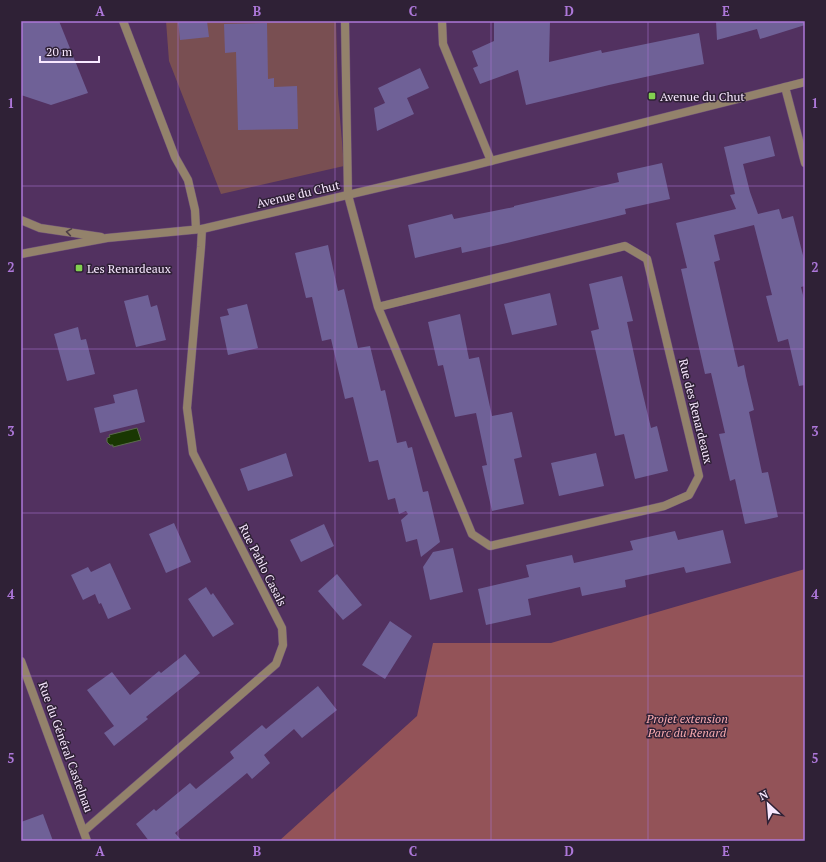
<svg xmlns="http://www.w3.org/2000/svg" width="826" height="862" font-family="'PT Serif',serif">
	<style>
		.green { fill: #794f52 }
		.forest { fill: #935358 }
		.water { fill: #193702; stroke: #5c6c4e }
		.building { fill: #6f6197 }
		.lines { fill: none; stroke-linecap: round; stroke-linejoin: round }
		.service-casing { stroke: #6d4e79; stroke-width: 9 }
		.minor-casing { stroke: #6d4e79; stroke-width: 9 }
		.tertiary-casing { stroke: #6d4e79; stroke-width: 9 }
		.service { stroke: #93826b; stroke-width: 8 }
		.minor { stroke: #93826b; stroke-width: 8 }
		.tertiary { stroke: #93826b; stroke-width: 8 }
		.oneway { stroke: #4d3e46 }
		.grid { fill: none; stroke: #ad77d9; stroke-width: 1; stroke-opacity: 0.55 }
		.poi-dot { fill: #82d050; stroke: #2f2136; stroke-width: 1.5 }
		.labels { text-anchor: middle; dominant-baseline: central; stroke-width: 3; stroke-linejoin: round; paint-order: stroke }
		.poi-label { font-size: 12px; fill: #f8e8ff; stroke: #2f2136; text-anchor: start }
		.street-label { font-size: 12px; fill: #f8e8ff; stroke: #2f2136 }
		.park-label { font-size: 12px; font-style: italic; fill: #f8aaaf; stroke: #2f2136 }
		.neatline { fill: none; stroke: #ad77d9; stroke-width: 1.5 }
		.grid-label { font-size: 13px; text-anchor: middle; font-weight: bold; fill: #ad77d9 }
	</style>
	<rect width="100%" height="100%" fill="#523160"/>
	<!-- green -->
	<path class="green" d="M166,21H336L338,94L344,166L221,194L169,61Z"/>
	<!-- forest -->
	<path class="forest" d="M805,569V841H279L417,716L433,643H551Z"/>
	<!-- water -->
	<path class="water" d="M137,428L141,440L113,447V445H110L107,442V438L110,437L109,435Z"/>
	<!-- building -->
	<path class="building" d="M21,21H59L88,93L51,105L21,95Z
		M178,21H207L209,37L180,40Z
		M494,21H550L549,62L601,50L602,53L699,33L704,64L609,85L526,105L518,70L480,84L473,68L478,66L472,51L494,41Z
		M716,21H805V25L760,39L757,29L717,40Z
		M267,23L268,79L274,78V87L297,86L298,129L238,130L236,52L225,53L224,24Z
		M420,68L429,88L407,98L414,114L377,131L374,108L385,103L378,88Z
		M770,136L775,156L743,164L750,192L758,214L779,209L782,219L793,216L805,263V286L801,287L805,303V385L799,386L788,339L778,342L766,296L772,295L754,225L714,235L720,260L714,262L738,367L744,365L746,376L754,410L749,412L762,473L768,472L778,517L745,524L735,479L730,481L719,434L725,433L711,373L705,374L681,269L687,268L676,223L736,209L730,195L735,194L724,147Z
		M662,163L670,199L625,209L626,214L507,243L462,253L461,247L415,258L408,225L452,214L454,219L514,207V206L619,182L617,173Z
		M328,245L338,291L344,289L358,348L370,346L381,391L385,390L397,443L406,441L408,448L412,447L423,492L428,491L440,542L421,557L417,539L406,542L401,520L408,514L406,511L399,514L395,498L388,500L378,460L369,462L353,397L345,399L331,339L322,341L312,297L306,298L295,253Z
		M622,276L633,321L627,322L640,382L651,428L657,426L668,471L635,479L624,434L615,436L591,331L599,329L589,284Z
		M550,293L557,325L512,335L504,304Z
		M148,295L151,307L157,305L166,340L136,347L124,301Z
		M247,304L258,348L228,355L220,317L229,315L227,309Z
		M460,314L469,359L479,357L492,416L512,412L522,457L514,459L524,504L492,511L482,466L487,465L476,413L455,417L443,365L438,366L428,322Z
		M78,327L81,340L86,339L95,374L67,381L54,334Z
		M137,389L145,422L100,433L94,408L115,403L113,395Z
		M286,453L293,476L248,491L240,469Z
		M596,453L604,486L559,496L551,463Z
		M174,523L191,562L166,573L149,534Z
		M324,524L334,546L301,562L290,540Z
		M723,530L731,563L686,573L684,567L625,580L626,587L582,596L580,587L528,599L531,615L486,625L478,589L529,577L526,565L572,555L574,563L633,550L630,541L675,531L678,540Z
		M453,548L463,592L430,600L423,567L433,552Z
		M110,563L131,609L108,619L101,603L99,604L95,594L83,600L71,575L88,567L91,572Z
		M337,574L362,605L343,620L318,591Z
		M206,587L211,595L213,593L234,624L213,637L188,599Z
		M390,621L412,636L385,679L362,665Z
		M185,654L200,673L146,717L148,719L114,746L104,733L114,726L87,690L112,672L130,695L159,671L161,673Z
		M318,686L337,710L302,738L294,729L264,755L270,763L252,779L247,773L175,833L182,841H149L136,824L154,809L156,811L190,783L196,789L234,758L230,752L262,725L266,729Z
		M43,814L53,841H21V822Z"/>
	<g class="lines">
		<!-- service casing -->
		<g class="service-casing">
			<path id="service" d="M123,21L175,157L188,180L195,210L196,229
				M345,21L348,195"/>
		</g>
		<!-- minor casing -->
		<g class="minor-casing">
			<path id="minor" d="M442,21L443,44L491,161
				M785,87L805,163
				M348,195L378,307L472,534L490,546L664,506L689,495L699,476L647,259L625,246L378,307
				M84,831L276,664L283,645L282,628L193,453L187,408L201,247L202,229"/>
		</g>
		<!-- tertiary casing -->
		<g class="tertiary-casing">
			<path id="tertiary" d="M21,220L40,228L101,237
				M21,254L107,238L202,229L467,167L805,82
				M21,661L87,841"/>
		</g>
		<!-- service -->
		<use href="#service" class="service"/>
		<!-- minor -->
		<use href="#minor" class="minor"/>
		<!-- tertiary -->
		<use href="#tertiary" class="tertiary"/>
	</g>
	<!-- one-way arrows -->
	<defs><path id="oneway-chevron" d="M-2-3.5L2.5 0L-2 3.5" fill="none" stroke-width="1.6" stroke-linecap="round" stroke-linejoin="round"/></defs>
	<use class="oneway" href="#oneway-chevron" transform="translate(69 232) rotate(-171)"/>
	<!-- grid -->
	<path class="grid" d="M178,21V841M335,21V841M491,21V841M648,21V841M21,186H805M21,349H805M21,513H805M21,676H805"/>
	<!-- markers -->
	<g class="poi-dot">
		<rect x="648" y="92" width="8" height="8" rx="2"/>
		<rect x="75" y="264" width="8" height="8" rx="2"/>
	</g>
	<g class="labels">
		<!-- poi labels -->
		<g class="poi-label">
			<text x="660" y="96">Avenue du Chut</text>
			<text x="87" y="268">Les Renardeaux</text>
		</g>
		<!-- street labels -->
		<g class="street-label">
			<text transform="translate(298 194) rotate(-13)">Avenue du Chut</text>
			<text transform="translate(696 411) rotate(76)">Rue des Renardeaux</text>
			<text transform="translate(263 565) rotate(63)">Rue Pablo Casals</text>
			<text transform="translate(66 747) rotate(70)">Rue du Général Castelnau</text>
		</g>
		<!-- park labels -->
		<g class="park-label">
			<text x="687" y="718">Projet extension<tspan x="687" dy="14">Parc du Renard</tspan></text>
		</g>
	</g>
	<!-- border -->
	<rect width="826" height="862" fill="none" stroke="#2f2136" stroke-width="44"/>
	<!-- north arrow -->
	<g transform="translate(768 804) rotate(334)" stroke="#2f2136" stroke-width="3" paint-order="stroke">
	<path d="M0-3L7 15L0 10L-7 15Z" fill="#f8e8ff"/>
	<text y="-6" font-size="11" font-weight="bold" text-anchor="middle" fill="#f8e8ff">N</text>
	</g>
	<!-- scale -->
	<path d="M40 56v6h59v-6" fill="none" stroke="#f8e8ff" stroke-width="2"/>
	<text x="46" y="56" font-size="12" fill="#f8e8ff" stroke="#2f2136" stroke-width="3" paint-order="stroke">20 m</text>
	<rect x="22" y="22" width="782" height="818" class="neatline"/>
	<g class="grid-label">
		<text x="100" y="16">A</text>
		<text x="257" y="16">B</text>
		<text x="413" y="16">C</text>
		<text x="569" y="16">D</text>
		<text x="726" y="16">E</text>
		<text x="11" y="108">1</text>
		<text x="815" y="108">1</text>
		<text x="11" y="272">2</text>
		<text x="815" y="272">2</text>
		<text x="11" y="436">3</text>
		<text x="815" y="436">3</text>
		<text x="11" y="599">4</text>
		<text x="815" y="599">4</text>
		<text x="11" y="763">5</text>
		<text x="815" y="763">5</text>
		<text x="100" y="856">A</text>
		<text x="257" y="856">B</text>
		<text x="413" y="856">C</text>
		<text x="569" y="856">D</text>
		<text x="726" y="856">E</text>
	</g>
</svg>
